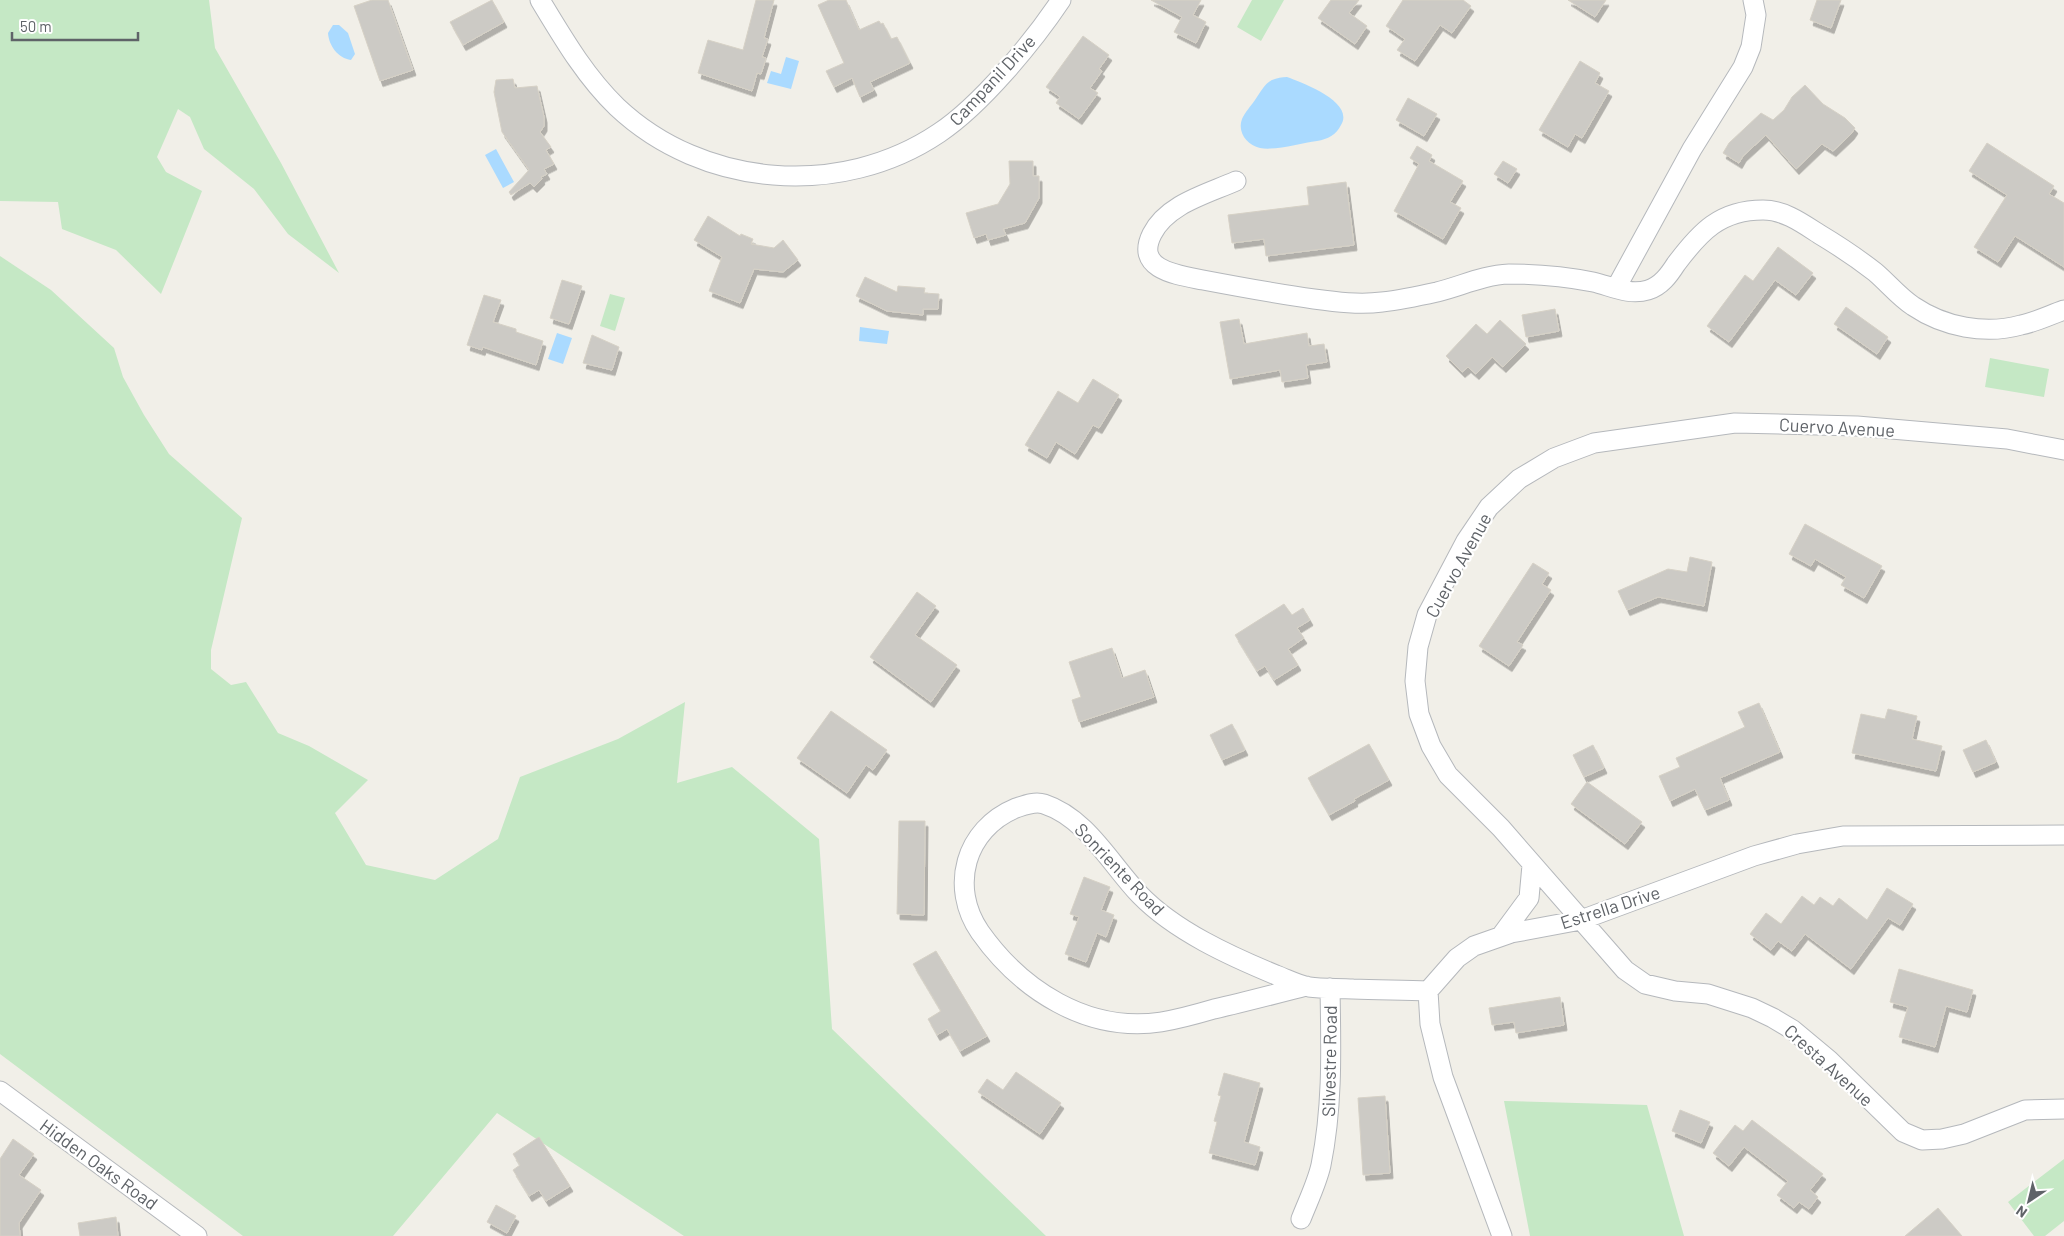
<svg xmlns="http://www.w3.org/2000/svg" width="2064" height="1236" font-family="Barlow,sans-serif">
	<style>
		.green { fill: #c5e8c5 }
		.water { fill: #aadaff }
		.building { fill: #cccac5; stroke: #d6d1c6; filter: url(#shadow) }
		.lines { fill: none; stroke-linecap: round; stroke-linejoin: round }
		.street-casing { stroke: #b5b8bc; stroke-width: 21 }
		.street { stroke: #fff; stroke-width: 19 }
		.labels { text-anchor: middle; dominant-baseline: central; stroke-width: 4.5; stroke-linejoin: round; paint-order: stroke }
		.street-label { font-size: 18px; fill: #5f6368; stroke: #fff }
	</style>
	<defs>
		<filter id="shadow"><feDropShadow dx="3" dy="5.5" stdDeviation="0" flood-color="#0004"/></filter>
	</defs>
	<rect width="100%" height="100%" fill="#f1efe8"/>
	<!-- green -->
	<path class="green" d="M0,0H209L215,48L281,163L339,273L288,234L254,189L204,149L190,117L178,109L157,157L166,172L202,191L161,294L116,250L62,229L58,202L0,201Z
		M1252,0H1284L1261,41L1237,27Z
		M0,256L51,290L114,348L123,377L144,415L169,454L242,518L211,650V669L231,685L246,682L278,733L309,746L368,780L335,813L366,865L435,880L498,839L520,777L618,739L685,702L677,783L732,767L819,839L832,1029L1046,1236H684L497,1113L393,1236H243L0,1054Z
		M610,294L625,298L615,331L600,326Z
		M1990,358L2049,369L2044,397L1985,387Z
		M1504,1101L1647,1105L1684,1236H1530Z
		M2064,1159V1221L2045,1236H2034L2008,1202Z"/>
	<!-- water -->
	<path class="water" d="M333,25H339L348,33L355,54L351,60C338,58 329,46 328,33Z
		M786,57L799,61L791,89L767,83L771,71L781,74Z
		M1287,77C1303,83 1355,102 1341,125C1336,135 1328,139 1317,141C1301,143 1275,151 1260,148C1247,145 1237,132 1242,119C1245,112 1251,106 1255,100C1260,93 1264,84 1272,80C1277,78 1282,77 1287,77Z
		M496,149L514,182L503,188L485,155Z
		M860,327L889,331L887,344L859,341Z
		M557,333L572,338L563,364L548,359Z"/>
	<!-- building -->
	<path class="building" d="M372,0H388L413,70L380,81L354,6Z
		M492,0L504,22L463,45L450,22Z
		M756,0H774L764,38L768,39L762,57L766,58L761,74L757,73L752,91L698,73L708,40L743,50Z
		M829,0H846L859,30L879,21L881,24L883,23L891,39L897,37L910,63L870,82L874,90L860,97L852,78L834,87L826,71L844,63L818,5Z
		M1151,0H1201L1193,15L1206,22L1196,43L1174,32L1182,17Z
		M1331,0H1359L1349,13L1367,26L1355,44L1318,18Z
		M1403,0H1463L1471,6L1452,33L1440,25L1415,61L1397,50L1405,39L1386,26Z
		M1568,0H1606L1595,17Z
		M1817,0H1841L1831,28L1810,20Z
		M1083,36L1109,55L1099,69L1102,71L1090,88L1098,93L1079,119L1056,103L1060,97L1046,87Z
		M1580,61L1600,73L1595,83L1609,91L1582,138L1575,134L1568,147L1539,130Z
		M513,79L515,88L537,86L544,117V126L540,132L551,147L546,150L554,164L544,169L547,174L541,177L542,179L534,187L530,183L511,195L509,192L529,170L502,132L494,92L496,80Z
		M1805,85L1823,104L1845,118L1855,128L1851,134L1833,151L1822,144L1796,169L1766,135L1743,156L1739,163L1723,153L1729,143L1761,113L1773,120L1784,110L1792,97Z
		M1408,98L1437,114L1424,136L1396,120Z
		M1987,143L2054,186L2049,194L2064,203V267L2015,236L1998,262L1974,247L2007,195L1969,171Z
		M1417,146L1432,155L1429,161L1463,181L1450,202L1461,208L1443,239L1394,211L1419,164L1410,158Z
		M1009,161H1033V176H1039V198L1025,223L1003,229L1006,235L988,240L986,234L974,238L966,213L998,204L1010,184Z
		M1503,161L1517,169L1508,183L1494,174Z
		M1346,182L1354,245L1266,256L1264,239L1232,243L1228,215L1309,205L1307,187Z
		M708,216L740,236L741,234L753,239L751,244L774,248L783,240L798,260L783,272L754,269L740,303L709,291L722,257L694,240Z
		M1778,247L1813,273L1796,295L1775,280L1729,342L1707,326L1745,275L1753,281Z
		M865,277L897,292L898,286L925,288L924,293L939,294L938,309H923V315L887,311L856,296Z
		M562,280L582,286L569,324L550,318Z
		M484,295L501,300L493,322L516,329V332L543,341L536,365L483,347L482,350L467,345Z
		M1846,307L1888,337L1877,354L1834,324Z
		M1555,309L1559,331L1526,337L1522,315Z
		M1239,319L1244,344L1307,333L1309,346L1324,344L1327,362L1306,365L1308,378L1282,382L1280,370L1230,379L1220,322Z
		M1500,320L1526,344L1503,367L1492,357L1476,374L1468,367L1462,372L1446,356L1476,324L1487,334Z
		M592,335L619,347L612,370L583,363Z
		M1093,379L1119,395L1099,428L1093,425L1075,454L1056,442L1047,458L1025,445L1058,391L1078,403Z
		M1805,524L1882,566L1864,598L1841,585L1846,577L1815,559L1811,566L1789,554Z
		M1690,557L1712,562L1704,606L1658,597L1627,610L1618,591L1668,569L1687,572Z
		M1533,563L1549,573L1542,584L1551,590L1517,642L1523,645L1509,666L1479,646Z
		M917,592L936,606L915,635L957,665L931,702L870,657Z
		M1284,604L1292,615L1303,608L1310,620L1297,628L1304,638L1288,649L1298,665L1274,680L1265,666L1257,671L1235,635Z
		M1112,648L1122,678L1145,670L1154,697L1079,722L1072,700L1081,697L1069,662Z
		M1759,703L1780,752L1720,778L1729,800L1705,810L1695,789L1670,801L1659,776L1680,767L1676,758L1745,727L1738,712Z
		M1888,709L1917,716L1912,739L1942,746L1936,771L1852,753L1861,714L1885,719Z
		M831,711L887,750L873,770L866,765L847,793L797,758Z
		M1232,724L1245,750L1222,760L1210,735Z
		M1986,740L1996,762L1973,772L1963,750Z
		M1369,744L1389,780L1354,799L1355,801L1329,815L1308,778Z
		M1593,745L1604,768L1584,777L1573,755Z
		M1587,782L1642,822L1625,844L1571,804Z
		M899,821H925L924,915L897,914Z
		M1084,877L1110,887L1101,910L1114,915L1106,937L1097,933L1086,962L1065,954L1079,917L1070,914Z
		M1887,888L1913,904L1900,925L1888,918L1851,969L1805,934L1792,951L1778,941L1771,950L1750,934L1766,913L1781,924L1802,896L1814,905L1820,897L1833,906L1839,898L1867,920Z
		M936,951L987,1036L960,1051L947,1029L937,1035L928,1019L941,1011L913,964Z
		M1899,969L1973,990L1967,1012L1946,1006L1935,1047L1899,1037L1908,1007L1890,1002Z
		M1560,997L1564,1025L1516,1033L1514,1022L1492,1025L1489,1008Z
		M1016,1072L1061,1103L1040,1134L978,1092L987,1079L1003,1090Z
		M1224,1073L1260,1083L1244,1142L1260,1147L1255,1165L1209,1153L1217,1122L1214,1121L1221,1096L1218,1095Z
		M1385,1096L1390,1173L1363,1175L1358,1098Z
		M1680,1110L1710,1122L1701,1143L1672,1131Z
		M1752,1120L1823,1174L1810,1190L1818,1197L1809,1209L1799,1202L1794,1208L1777,1195L1788,1181L1744,1147L1729,1166L1713,1153L1735,1125L1743,1131Z
		M539,1137L570,1186L546,1201L539,1190L529,1196L513,1170L520,1165L513,1154Z
		M13,1139L34,1154L19,1175L41,1190L19,1223L20,1236H0V1159Z
		M496,1205L516,1216L507,1233L487,1222Z
		M1938,1208L1962,1236H1905Z
		M116,1217L118,1236H80L78,1223Z"/>
	<g class="lines">
		<!-- street casing -->
		<g class="street-casing">
			<path id="street" d="M540,0C563,38 585,76 617,107C703,188 841,199 939,133C981,105 1033,42 1061,0
				M1236,181C1207,194 1167,204 1152,234C1134,270 1178,275 1203,280C1240,287 1277,294 1314,299C1336,302 1360,305 1382,302C1400,300 1419,296 1437,292C1461,286 1484,275 1509,274C1534,274 1568,277 1593,282C1611,286 1629,296 1648,290C1661,286 1669,275 1676,264C1700,232 1720,210 1763,210C1784,210 1802,223 1819,234C1839,246 1857,258 1875,272C1888,283 1899,297 1913,306C1944,327 1985,335 2021,325C2036,322 2050,315 2064,310
				M1616,288L1692,149L1743,67L1751,47L1756,15L1753,0
				M2064,450L2007,439L1857,426L1735,423L1594,443L1554,458L1519,479L1489,507L1466,541L1427,615L1418,647L1415,681L1419,714L1431,746L1448,775L1501,828L1625,970L1645,984L1675,991L1708,994L1752,1008L1773,1018L1793,1030L1829,1060L1903,1132L1922,1140L1942,1139L1964,1134L2025,1110L2064,1109
				M1501,936L1529,898L1532,865
				M1306,986C1275,994 1245,1002 1214,1009C1197,1014 1179,1019 1161,1022C1087,1033 1021,990 980,932C949,887 965,829 1016,808C1025,805 1035,801 1044,804C1087,818 1111,865 1140,895C1175,931 1230,956 1276,975C1287,979 1298,985 1309,987C1323,989 1339,988 1353,989C1378,990 1403,990 1428,991
				M0,1091L197,1236
				M1301,1219C1308,1201 1317,1183 1321,1165C1333,1106 1331,1048 1330,988
				M1502,1236L1443,1077L1430,1024L1428,991L1457,958L1474,946L1511,933L1581,920L1754,856L1797,844L1843,836L2064,835"/>
		</g>
		<!-- street -->
		<use href="#street" class="street"/>
	</g>
	<g class="labels">
		<!-- street labels -->
		<g class="street-label">
			<text transform="translate(992 80) rotate(-47)">Campanil Drive</text>
			<text transform="translate(1837 427) rotate(3)">Cuervo Avenue</text>
			<text transform="translate(1458 565) rotate(-61)">Cuervo Avenue</text>
			<text transform="translate(1120 869) rotate(46)">Sonriente Road</text>
			<text transform="translate(1610 907) rotate(-18)">Estrella Drive</text>
			<text transform="translate(1329 1061) rotate(-89)">Silvestre Road</text>
			<text transform="translate(1829 1065) rotate(42)">Cresta Avenue</text>
			<text transform="translate(99 1164) rotate(36)">Hidden Oaks Road</text>
		</g>
	</g>
	<!-- north arrow -->
	<g transform="translate(2029 1201) rotate(215)" stroke="#ffffff" stroke-width="4" paint-order="stroke">
	<path d="M0-4L9 19L0 12L-9 19Z" fill="#5f6368"/>
	<text y="-8" font-size="14" font-weight="bold" text-anchor="middle" fill="#5f6368">N</text>
	</g>
	<!-- scale -->
	<path d="M12 32v8h126v-8" fill="none" stroke="#5f6368" stroke-width="2.5"/>
	<text x="20" y="32" font-size="15" fill="#5f6368" stroke="#ffffff" stroke-width="4" paint-order="stroke">50 m</text>
</svg>
